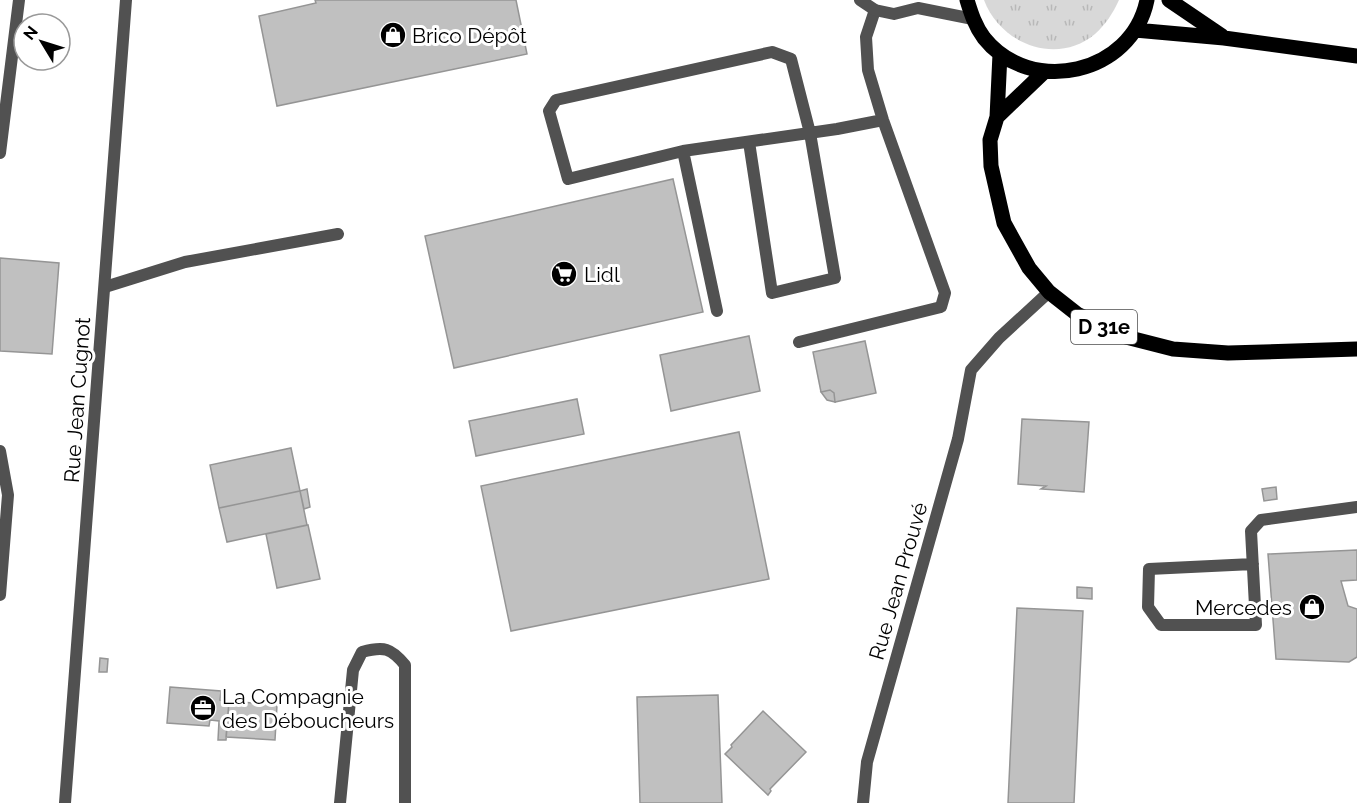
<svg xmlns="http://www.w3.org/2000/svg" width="1357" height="803" font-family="Raleway,sans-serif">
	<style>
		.grass { fill: url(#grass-tufts) }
		.building { fill: #c0c0c0; stroke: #959595; stroke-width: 1.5 }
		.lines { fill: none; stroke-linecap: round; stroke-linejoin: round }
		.service { stroke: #515151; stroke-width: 12 }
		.minor { stroke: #515151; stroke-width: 12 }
		.primary { stroke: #000; stroke-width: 15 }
		.labels { text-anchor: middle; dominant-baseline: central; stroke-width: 6; stroke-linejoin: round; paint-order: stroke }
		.shield { fill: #fff; stroke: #4c4c4c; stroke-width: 1.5 }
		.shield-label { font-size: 20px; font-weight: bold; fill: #000 }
		.poi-label { font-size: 21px; fill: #000; stroke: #fff; text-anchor: start }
		.street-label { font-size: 21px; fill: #000; stroke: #fff }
	</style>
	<defs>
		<pattern id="grass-tufts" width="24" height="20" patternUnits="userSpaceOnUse" patternTransform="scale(1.5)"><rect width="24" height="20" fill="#d8d8d8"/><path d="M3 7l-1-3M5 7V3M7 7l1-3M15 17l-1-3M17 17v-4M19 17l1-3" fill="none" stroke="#b8b8b8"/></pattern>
	</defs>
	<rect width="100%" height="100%" fill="#fff"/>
	<!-- grass -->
	<path class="grass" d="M984,0H1119C1113,13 1106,24 1095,34C1057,66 1000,44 984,0Z"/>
	<!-- building -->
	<path class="building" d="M315,0H516L527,54L277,106L259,16L316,3Z
		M673,179L703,312L454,368L425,236Z
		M0,258L59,263L52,354L0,351Z
		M749,336L760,391L671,411L660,355Z
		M865,341L876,393L835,402L834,393L830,390L821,392L813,352Z
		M830,390L834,393L835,402L827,400L821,392Z
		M577,399L584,434L476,456L469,421Z
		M1022,419L1089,422L1084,492L1041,489L1046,486L1018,484Z
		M739,432L769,579L511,631L481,486Z
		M291,448L300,491L219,508L210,465Z
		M1276,487L1277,499L1264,501L1262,489Z
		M307,489L310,507L304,509L300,491Z
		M300,491L307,525L227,542L219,508Z
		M308,525L320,579L277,588L266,534Z
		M1357,550V580L1341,581L1348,606L1357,609V657L1349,662L1276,659L1268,554Z
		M1077,587L1092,588V599L1077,598Z
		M1017,608L1083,611L1074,803H1008Z
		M100,658L108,659L107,672H99Z
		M170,687L221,691L220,700L229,701L226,740H218L219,721L210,720L209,726L167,723Z
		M718,695L722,803H640L637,697Z
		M229,701L277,705L275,740L226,737Z
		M763,711L806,752L770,789L771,791L768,795L725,754L732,747L731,745Z"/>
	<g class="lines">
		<!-- service -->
		<path class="service" d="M683,151L568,179L549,111L556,100L772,52L791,59L810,133L835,278L772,293L749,142
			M0,153L19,0
			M105,287L185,262L338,234
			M717,311L683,151L837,129L883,120
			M799,342L941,307L945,293L883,120L868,70L866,37L875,10
			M0,451L8,495L0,595
			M1253,564L1149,569L1148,607L1161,625H1256L1251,531L1261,520L1357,507
			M340,803L353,670L362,652C384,646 391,648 405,665V803"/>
		<!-- minor -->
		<path class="minor" d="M860,0L875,10L894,14L918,8L973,19
			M65,803L126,0
			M863,803L867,762L958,439L971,370L999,338L1049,292"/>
		<!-- primary -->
		<path class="primary" d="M967,0C971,13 975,26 984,38C1031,97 1132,74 1147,0
			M1169,0L1222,36
			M1135,30L1224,38L1357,56
			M1000,54L997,117L990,140L991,166L1004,223L1029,268L1049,292L1077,314L1126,337L1173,349L1228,353L1357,349
			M997,117L1044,72"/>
	</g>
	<!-- icons -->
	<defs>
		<g id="shop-disc" transform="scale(1.35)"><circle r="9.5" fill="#000" stroke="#fff"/><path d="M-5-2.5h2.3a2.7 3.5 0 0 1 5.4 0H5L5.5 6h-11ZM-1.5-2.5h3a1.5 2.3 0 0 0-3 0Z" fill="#fff"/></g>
		<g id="supermarket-disc" transform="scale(1.35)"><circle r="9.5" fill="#000" stroke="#fff"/><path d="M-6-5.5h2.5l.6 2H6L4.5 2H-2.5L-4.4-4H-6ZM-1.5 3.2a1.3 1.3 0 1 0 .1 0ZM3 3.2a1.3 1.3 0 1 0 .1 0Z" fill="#fff"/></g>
		<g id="office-disc" transform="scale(1.35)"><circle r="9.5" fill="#000" stroke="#fff"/><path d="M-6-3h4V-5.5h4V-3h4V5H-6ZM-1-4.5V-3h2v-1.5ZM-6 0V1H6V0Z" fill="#fff"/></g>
	</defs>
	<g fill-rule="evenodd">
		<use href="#shop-disc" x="393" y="35"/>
		<use href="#supermarket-disc" x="564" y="274"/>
		<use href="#shop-disc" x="1312" y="607"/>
		<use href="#office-disc" x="203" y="708"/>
	</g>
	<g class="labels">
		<!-- shield labels -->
		<rect class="shield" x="1071" y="310" width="66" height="34" rx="4.5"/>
		<g class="shield-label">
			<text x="1104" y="327">D 31e</text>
		</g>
		<!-- poi labels -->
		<g class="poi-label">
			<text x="412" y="35">Brico Dépôt</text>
			<text x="584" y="274">Lidl</text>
			<text x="1292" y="607" text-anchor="end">Mercedes</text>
			<text x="222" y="696">La Compagnie<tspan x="222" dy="24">des Déboucheurs</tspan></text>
		</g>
		<!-- street labels -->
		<g class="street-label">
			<text transform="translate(77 400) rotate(-86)">Rue Jean Cugnot</text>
			<text transform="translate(898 581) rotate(-74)">Rue Jean Prouvé</text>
		</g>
	</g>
	<!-- north arrow -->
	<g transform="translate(42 42) rotate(308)"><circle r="28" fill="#ffffff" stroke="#999999" stroke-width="1.5"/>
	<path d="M0-4.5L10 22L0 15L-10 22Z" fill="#000000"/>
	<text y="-9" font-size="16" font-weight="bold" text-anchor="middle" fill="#000000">N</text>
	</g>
</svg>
